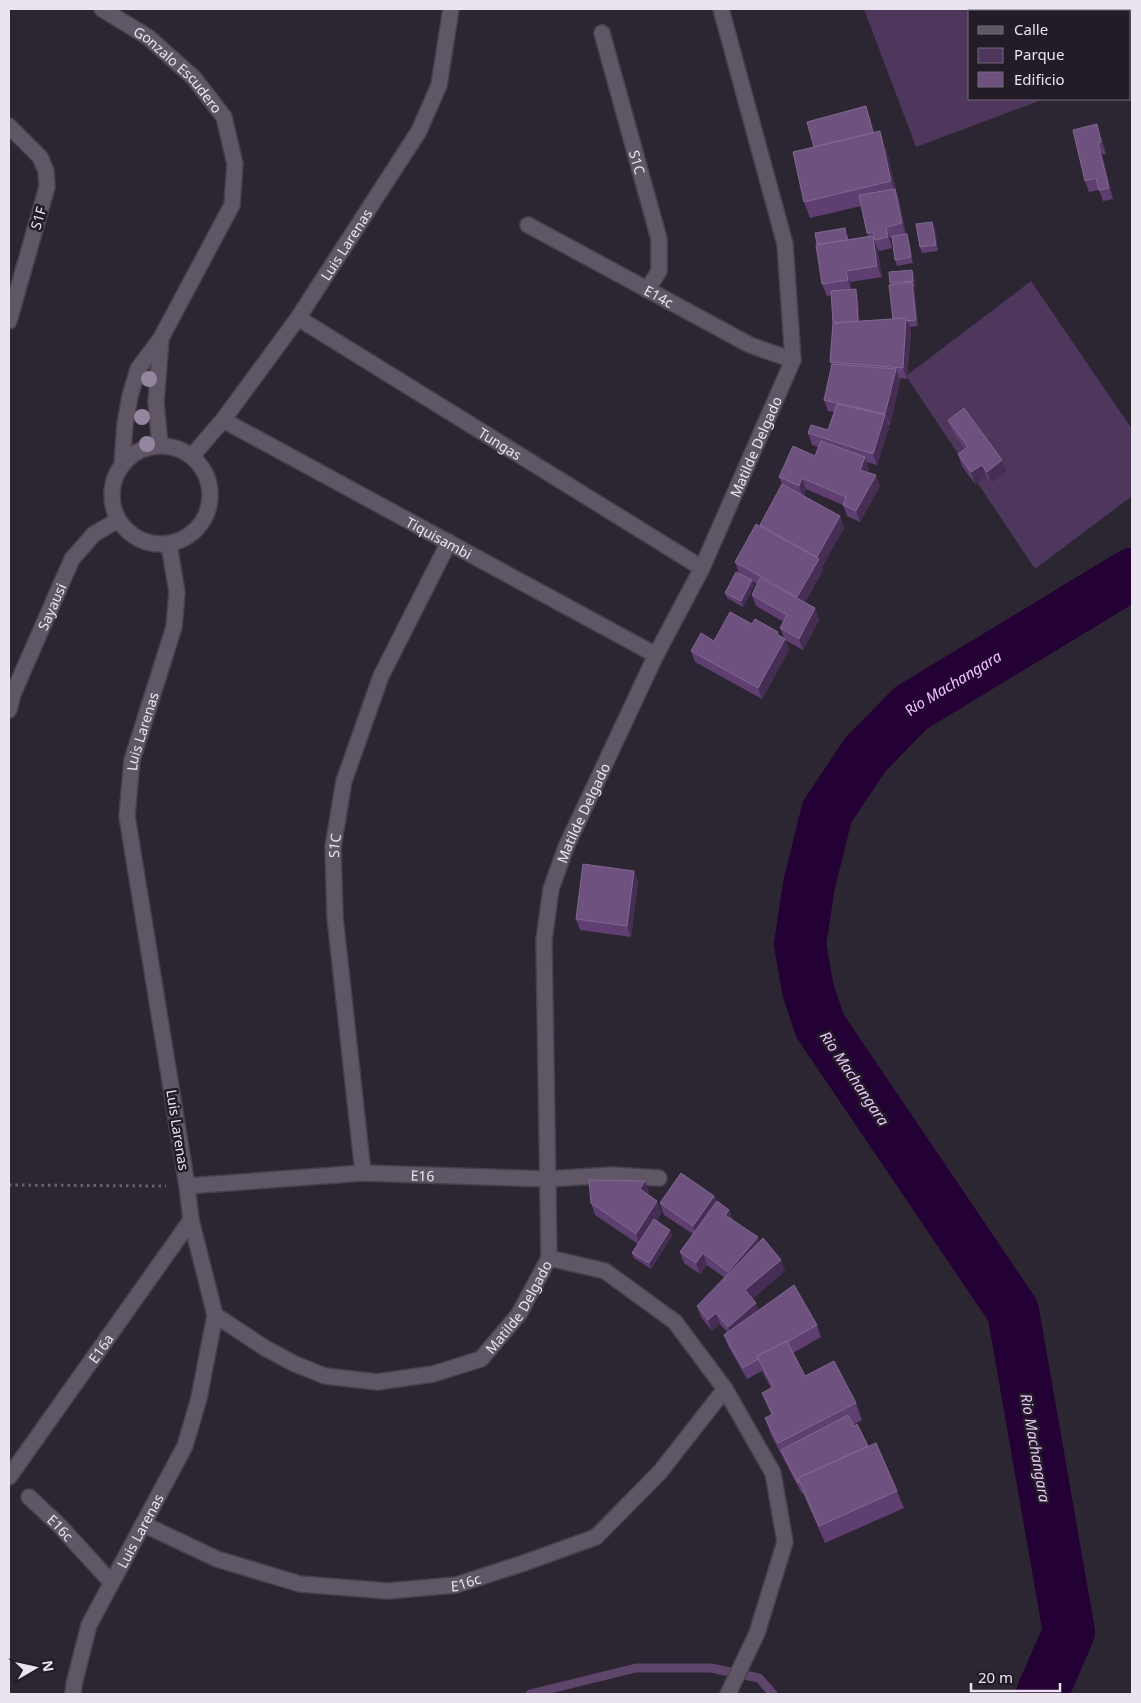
<svg xmlns="http://www.w3.org/2000/svg" width="1141" height="1703" font-family="'Noto Sans',sans-serif">
	<style>
		.green { fill: #4e365c }
		.lines { fill: none; stroke-linecap: round; stroke-linejoin: round }
		.stream { stroke: #5f456c; stroke-width: 9 }
		.river { stroke: #240135; stroke-width: 52 }
		.street-casing { stroke: #48414c; stroke-width: 18 }
		.path { stroke: #68626e; stroke-width: 3; stroke-dasharray: 2.5 4; stroke-linecap: butt }
		.street { stroke: #605766; stroke-width: 15 }
		.tree { fill: #94869f }
		.wall { fill: #5f3f72 }
		.shaded-wall { fill: #452d53 }
		.building { fill: #6e517f; stroke: #816891 }
		.labels { text-anchor: middle; dominant-baseline: central; stroke-width: 5; stroke-linejoin: round; paint-order: stroke }
		.street-label { font-size: 14px; fill: #e9e4ed; stroke: #231b28 }
		.water-label { font-size: 15px; font-style: italic; fill: #e5c7f9; stroke: #231b28 }
	</style>
	<rect width="100%" height="100%" fill="#2c2532"/>
	<!-- green -->
	<path class="green" d="M864,9H1072L1073,11H970V99H1044L916,147Z
		M1031,281L1132,429V496L1035,569L906,376Z"/>
	<g class="lines">
		<!-- stream -->
		<path class="stream" d="M530,1694L636,1668H711L759,1678L773,1694"/>
		<!-- river -->
		<path class="river" id="s1" d="M1042,1694L1069,1632L1013,1311L820,1026L808,990L800,944L809,885L827,812L865,755L911,708L1132,574"/>
		<!-- street casing -->
		<g class="street-casing">
			<g id="street">
				<path id="s2" d="M102,9L148,37L194,78L224,117L235,164L232,205L161,338L138,369L130,396L125,424L122,465"/>
				<path id="s3" d="M602,33L659,239V271L647,290"/>
				<path d="M9,126L40,157L46,171L47,187L9,321"/>
				<path id="s4" d="M528,225L750,345L793,360"/>
				<path id="s5" d="M298,318L702,568"/>
				<path id="s6" d="M223,420L656,655"/>
				<path d="M160,445L156,402L161,339"/>
				<circle cx="161" cy="495" r="49"/>
				<path id="s7" d="M192,456L223,420L298,318L419,131L439,85L451,9"/>
				<path id="s8" d="M9,710L13,694L72,559L94,534L118,520"/>
				<path id="s9" d="M363,1173L335,917L333,847L344,781L381,676L449,542"/>
				<path id="s10" d="M187,1186L363,1173L547,1179L612,1175L659,1178"/>
				<path d="M549,1258L605,1271L675,1322L725,1389L773,1473L785,1542L757,1633L728,1694"/>
				<path id="s11" d="M215,1315L265,1348L295,1364L325,1376L377,1382L433,1374L481,1359L519,1314L549,1258L544,940L551,889L566,847L656,655L702,568L793,360L785,244L721,9"/>
				<path id="s12" d="M9,1477L191,1220"/>
				<path id="s13" d="M29,1497L58,1524L111,1582"/>
				<path id="s14" d="M143,1524L217,1559L300,1584L388,1591L456,1585L524,1563L596,1537L660,1472L725,1389"/>
				<path id="s15" d="M73,1694L74,1684L89,1625L185,1446L199,1398L215,1315L191,1220L187,1186L127,816L132,760L174,627L177,592L169,545"/>
			</g>
		</g>
		<!-- path -->
		<path class="path" d="M9,1185L166,1186"/>
		<!-- street -->
		<use href="#street" class="street"/>
	</g>
	<!-- trees -->
	<g class="tree">
		<circle cx="149" cy="379" r="8"/>
		<circle cx="142" cy="417" r="8"/>
		<circle cx="147" cy="444" r="8"/>
	</g>
	<!-- wall -->
	<path class="wall" d="M870,118L874,132L886,148L896,190L899,200L906,234H907L909,240L913,263L897,266L895,260L892,238H890L892,248L879,251L875,243L877,247L882,277L850,282L851,290L858,295L859,321L893,319L890,283L912,270L914,275L915,287H914L918,326L910,327L911,330L907,379L900,378V381L890,425H888L889,427L877,465L866,462L869,469L868,472L880,486L860,522L847,516L843,505L806,489L804,496L840,516L844,528L822,567L823,570L805,603L815,608L819,620L803,650L785,640L789,650L762,699L695,662L691,651L752,624L784,638L780,628L784,622L756,606L752,595L757,584L752,581L754,586L743,607L727,598L725,593L739,574L735,562L761,527L760,525L782,484L779,477L815,456L818,447L812,445L808,433L828,430L834,412L828,411L824,400L832,367L830,362L833,323L831,295L827,296L822,284L848,234V239L868,236L861,206L810,218L804,202L814,147Z
		M1073,130L1101,136L1106,154H1102L1113,199L1103,201L1099,190L1089,192L1085,181Z
		M935,228L938,251L922,253L920,247Z
		M948,420L1002,460L1006,472L991,483L986,476L975,484L962,466L958,454L965,449L952,431Z
		M634,871L638,882L631,937L580,930L576,919Z
		M649,1192L648,1194L662,1212L656,1221L670,1230L672,1236L651,1269L634,1258L632,1253L638,1244L595,1215L591,1203Z
		M714,1196L717,1202L729,1210L733,1220L760,1242L785,1271L752,1299L758,1310L817,1325L821,1337L793,1353L805,1376L856,1403L862,1420L853,1425L897,1491L904,1508L825,1543L803,1493L802,1494L771,1435L765,1418L771,1415L762,1393L771,1388L762,1371L747,1379L728,1346L724,1335L727,1332L720,1324L712,1331L701,1317L697,1306L725,1278L707,1265L700,1274L684,1263L680,1252L693,1234L664,1215L660,1203Z"/>
	<!-- shaded-wall -->
	<path class="shaded-wall" d="M866,106L870,118L878,148L874,136Z
		M1097,124L1101,136L1106,154L1101,142Z
		M880,131L886,148L896,190L899,200L906,235L902,223L896,194L891,181Z
		M1098,143L1102,154L1113,199L1109,188Z
		M932,222L935,228L938,251L936,245Z
		M886,227L890,238L892,248L888,237Z
		M907,234L909,240L913,263L911,257Z
		M873,236L877,247L882,277L877,266Z
		M912,270L914,275L915,287L913,281Z
		M846,271L850,282L852,292L848,280Z
		M912,282L914,288L918,326L916,320Z
		M856,289L858,295L860,331L858,325Z
		M906,318L911,330L907,379L903,368Z
		M896,369L900,381L890,425L885,414Z
		M885,415L889,427L877,465L873,454Z
		M865,457L869,469L864,481L860,470Z
		M1002,460L1006,472L991,483L987,472Z
		M982,465L986,476L975,484L971,472Z
		M876,475L880,486L860,522L856,511Z
		M802,478L806,489L803,497L799,486Z
		M840,516L844,528L822,567L823,570L802,608L797,597L818,559L817,557Z
		M752,580L754,586L743,607L741,601Z
		M815,608L819,620L803,650L799,639Z
		M785,639L789,650L762,699L758,688Z
		M634,871L638,882L631,937L627,926Z
		M645,1181L649,1192L644,1200L640,1189Z
		M714,1196L719,1207L698,1237L693,1226Z
		M657,1201L662,1212L640,1245L636,1234Z
		M729,1210L733,1221L725,1215Z
		M670,1230L672,1236L651,1269L649,1263Z
		M758,1237L762,1249L733,1284L728,1272Z
		M703,1253L707,1265L700,1274L696,1263Z
		M781,1260L785,1271L749,1301L745,1290Z
		M756,1303L760,1315L732,1338L728,1327Z
		M716,1313L720,1324L712,1331L708,1320Z"/>
	<!-- building -->
	<path class="building" d="M866,106L873,133L814,147L807,122Z
		M1097,124L1101,142L1098,143L1109,188L1099,190L1096,178L1085,181L1073,130Z
		M880,131L891,181L804,202L793,152Z
		M895,189L902,223L886,227L888,237L875,240L873,232L867,233L859,195Z
		M932,222L936,245L920,247L916,224Z
		M845,228L847,240L817,244L815,233Z
		M907,234L911,257L895,260L892,236Z
		M873,236L877,266L846,271L848,280L822,284L816,245Z
		M912,270L913,281L890,283L889,272Z
		M912,282L916,320L907,321L906,318L893,319L889,285Z
		M856,289L858,321L833,323L831,291Z
		M906,318L903,368L830,362L833,323Z
		M832,364L896,369L885,414L824,400Z
		M837,404L885,415L873,454L808,433L811,425L828,430Z
		M964,408L1002,460L987,472L982,465L971,472L958,454L968,447L948,420Z
		M821,441L865,457L860,470L876,475L856,511L843,505L846,497L802,478L799,486L779,477L793,446L815,456Z
		M782,484L840,516L817,557L760,525Z
		M756,524L819,559L797,597L735,562Z
		M736,572L752,580L741,601L725,593Z
		M760,578L815,608L799,639L780,628L787,615L752,595Z
		M730,612L752,624L755,619L778,632L777,634L785,639L758,688L691,651L701,633L714,641Z
		M583,864L634,871L627,926L576,919Z
		M681,1173L714,1196L693,1226L660,1203Z
		M589,1180L645,1181L640,1189L657,1201L636,1234L591,1203Z
		M717,1201L729,1210L725,1215L758,1237L728,1272L703,1253L696,1263L680,1252Z
		M654,1219L670,1230L649,1263L632,1253Z
		M763,1238L781,1260L745,1290L756,1303L728,1327L716,1313L708,1320L697,1306Z
		M794,1285L817,1325L787,1342V1341L757,1356L758,1359L743,1368L724,1335Z
		M787,1341L805,1376L834,1361L856,1403L778,1443L765,1418L773,1414L762,1393L773,1387L757,1356Z
		M848,1415L854,1426L857,1424L868,1446L798,1478L799,1482L798,1483L781,1450Z
		M876,1443L897,1491L819,1526L798,1478Z"/>
	<g class="labels">
		<!-- street labels -->
		<g class="street-label">
			<text stroke="none"><textPath href="#s2" startOffset="98">Gonzalo Escudero</textPath></text>
			<text stroke="none"><textPath href="#s3" startOffset="134">S1C</textPath></text>
			<text transform="translate(38 218) rotate(-74)">S1F</text>
			<text stroke="none"><textPath href="#s7" startOffset="262">Luis Larenas</textPath></text>
			<text stroke="none"><textPath href="#s4" startOffset="149">E14c</textPath></text>
			<text stroke="none"><textPath href="#s5" startOffset="238">Tungas</textPath></text>
			<text stroke="none"><textPath href="#s11" startOffset="1265">Matilde Delgado</textPath></text>
			<text stroke="none"><textPath href="#s6" startOffset="246">Tiquisambi</textPath></text>
			<text stroke="none"><textPath href="#s8" startOffset="112">Sayausi</textPath></text>
			<text stroke="none"><textPath href="#s15" startOffset="1002">Luis Larenas</textPath></text>
			<text stroke="none"><textPath href="#s11" startOffset="860">Matilde Delgado</textPath></text>
			<text stroke="none"><textPath href="#s9" startOffset="329">S1C</textPath></text>
			<text transform="translate(178 1130) rotate(81)">Luis Larenas</text>
			<text stroke="none"><textPath href="#s10" startOffset="236">E16</textPath></text>
			<text stroke="none"><textPath href="#s11" startOffset="350">Matilde Delgado</textPath></text>
			<text stroke="none"><textPath href="#s12" startOffset="158">E16a</textPath></text>
			<text stroke="none"><textPath href="#s13" startOffset="44">E16c</textPath></text>
			<text stroke="none"><textPath href="#s15" startOffset="178">Luis Larenas</textPath></text>
			<text stroke="none"><textPath href="#s14" startOffset="335">E16c</textPath></text>
		</g>
		<!-- water labels -->
		<g class="water-label">
			<text stroke="none"><textPath href="#s1" startOffset="1140">Rio Machangara</textPath></text>
			<text transform="translate(855 1078) rotate(56)">Rio Machangara</text>
			<text transform="translate(1036 1448) rotate(80)">Rio Machangara</text>
		</g>
	</g>
	<!-- border -->
	<rect width="1141" height="1703" fill="none" stroke="#e9e4ed" stroke-width="20"/>
	<!-- legend -->
	<rect x="968" y="10" width="162" height="90" fill="#231b28" stroke="#726b77"/>
	<rect x="978" y="26" width="25" height="8" fill="#605766" stroke="#726b77"/>
	<text x="1014" y="35" font-size="15" fill="#e9e4ed">Calle</text>
	<rect x="978" y="48" width="25" height="15" fill="#4e365c" stroke="#726b77"/>
	<text x="1014" y="60" font-size="15" fill="#e9e4ed">Parque</text>
	<rect x="978" y="72" width="25" height="15" fill="#6e517f" stroke="#726b77"/>
	<text x="1014" y="85" font-size="15" fill="#e9e4ed">Edificio</text>
	<!-- north arrow -->
	<g transform="translate(35 1668) rotate(81)" stroke="#231b28" stroke-width="4" paint-order="stroke">
	<path d="M0-4L9 19L0 12L-9 19Z" fill="#e9e4ed"/>
	<text y="-8" font-size="14" font-weight="bold" text-anchor="middle" fill="#e9e4ed">N</text>
	</g>
	<!-- scale -->
	<path d="M971 1683v8h89v-8" fill="none" stroke="#e9e4ed" stroke-width="2.5"/>
	<text x="978" y="1683" font-size="15" fill="#e9e4ed" stroke="#231b28" stroke-width="4" paint-order="stroke">20 m</text>
</svg>
